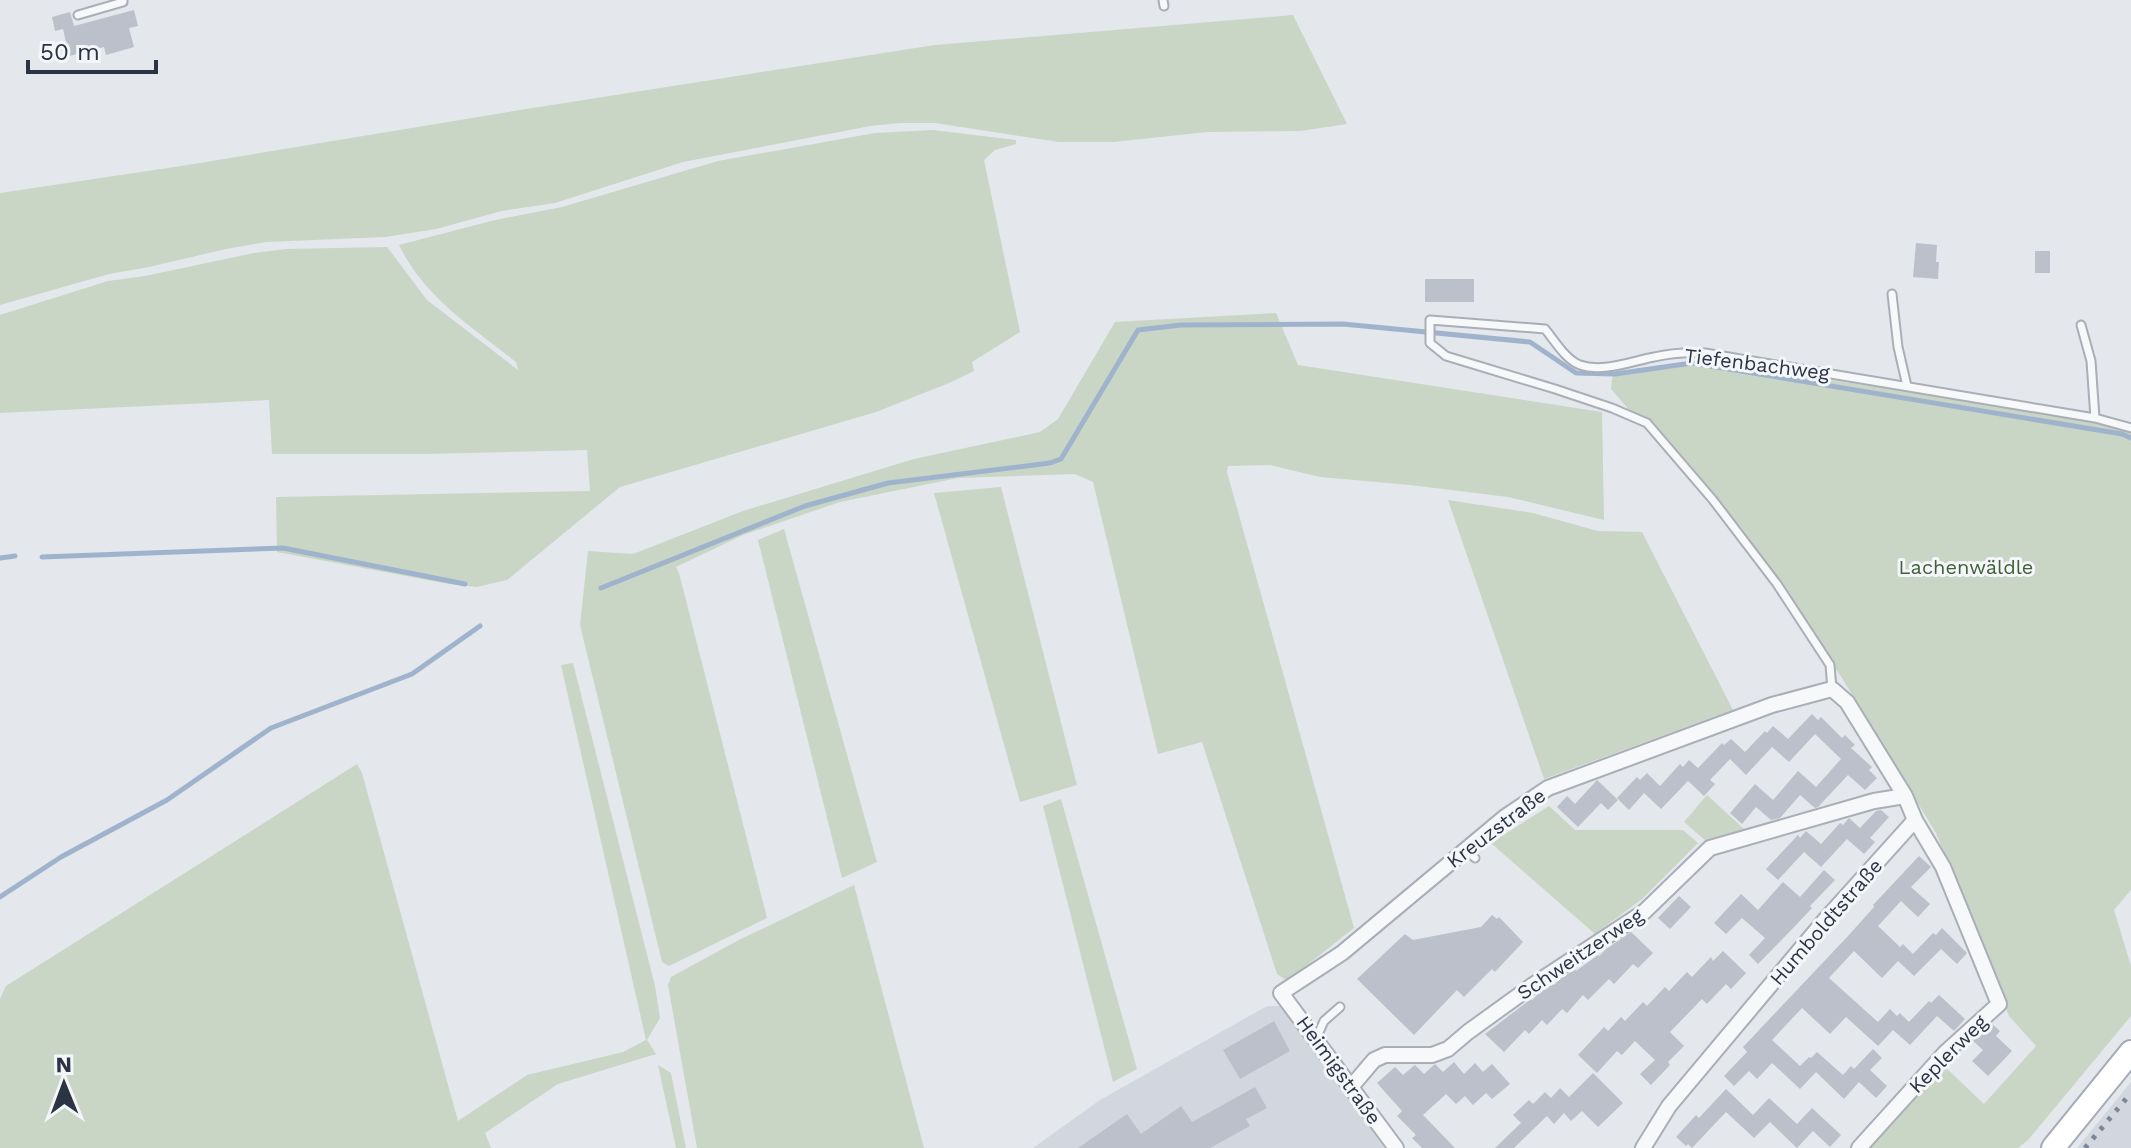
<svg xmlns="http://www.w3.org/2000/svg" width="2131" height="1148" font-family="'Work Sans',sans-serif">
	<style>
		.built { fill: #d2d6de }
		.green { fill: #c9d6c5 }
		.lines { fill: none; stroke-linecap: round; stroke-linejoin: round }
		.stream { stroke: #9fb4cc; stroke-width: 5 }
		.building { fill: #bbc0ca }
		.lane-casing { stroke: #a9aeb7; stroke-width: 11 }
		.street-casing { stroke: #a9aeb7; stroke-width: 18 }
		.primary-casing { stroke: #a3abb8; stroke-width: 26 }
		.lane { stroke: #f7f8fa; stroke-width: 7 }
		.street { stroke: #f7f8fa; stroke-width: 14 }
		.primary { stroke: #fff; stroke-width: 22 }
		.rail { stroke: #7d8696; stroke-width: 5; stroke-dasharray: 4 8; stroke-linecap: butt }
		.labels { text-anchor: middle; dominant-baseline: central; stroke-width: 6; stroke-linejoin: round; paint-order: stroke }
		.street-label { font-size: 20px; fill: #2b3445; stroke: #f4f6f9 }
		.park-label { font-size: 20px; fill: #3f6138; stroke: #f4f6f9 }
	</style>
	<rect width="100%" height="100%" fill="#e4e7ec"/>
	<!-- built -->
	<path class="built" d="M1267,1006H1283L1384,1148H1033L1100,1100Z
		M2131,1082V1148H2077Z"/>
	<!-- green -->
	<path class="green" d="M1293,15L1347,124L1300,131L1207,132L1114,142H1059L935,123H900L870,126L683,162L555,203L502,211L436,229L385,237L266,242L226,249L149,267L109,274L0,305V193L188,165L526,109L935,45Z
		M933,130L1016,140V144L995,150L984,160L1020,332L972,362L974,371L949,383L876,412L620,487L507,580L477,587L449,584L277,552L276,497L590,491L587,450L425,454H272L269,400L0,413V315L108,281L145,276L254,253L286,249L387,247L427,300L518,370L516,362C472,327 424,297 399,245L495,220L562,207L718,161L875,133Z
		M1276,313L1298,365L1602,412L1604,520L1508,497L1410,485L1320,477L1270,465L1228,466L1227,472L1354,928L1287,981L1277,974L1202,742L1158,754L1093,482L1075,474L958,478L840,502L743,535L676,567L679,573L767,918L669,966L662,962L580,625L588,551L633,554L743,511L914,459L1040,432L1058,419L1115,322Z
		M1692,361L1718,363L2096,420L2120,425L2131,432V890L2114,910L2131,966V1016L2028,1140L2018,1148H1866L1943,1065L1984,1104L2036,1046L2009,1016L1936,833L1842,678L1741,527L1719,514L1611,389L1613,372Z
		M1001,487L1077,785L1020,802L934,493Z
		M1448,500L1533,513L1598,531L1642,532L1733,710L1544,779Z
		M784,529L877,862L842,878L758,540Z
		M573,663L655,986L660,1018L647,1040L656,1054L558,1084L485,1133L491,1148H0V999L6,986L357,764L362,773L458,1121L527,1075L623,1052L646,1040L561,665Z
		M1707,795L1744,829L1705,840L1684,822Z
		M1061,799L1137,1069L1113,1082L1043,806Z
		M1549,806L1575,830H1683L1698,843L1642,899L1595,934L1491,843Z
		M854,885L924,1148H697L668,985L671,977L739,940Z
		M658,1065L671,1073L686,1148H676Z"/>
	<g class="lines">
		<!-- stream -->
		<path class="stream" d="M42,557L283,548L465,584
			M0,558L15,556
			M601,588L805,506L888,483L1050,463L1061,459L1138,330L1181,325L1343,324L1530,342L1576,373L1615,374L1692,363L2122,434L2131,438
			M0,897L61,857L167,800L271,728L412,674L480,626"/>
	</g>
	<!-- building -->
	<path class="building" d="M134,10L138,26L129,28L134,47L106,55L104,47L69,56L63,29L55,31L52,17L70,12L74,26Z
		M1916,243L1937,245L1936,262H1939L1938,279L1913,277Z
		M2035,251H2050V273H2035Z
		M1425,279H1474V302H1425Z
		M1812,714L1818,720L1821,717L1842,738L1845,735L1855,745L1851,748L1872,767L1869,770L1877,778L1865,790L1848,775L1818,807L1815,808L1800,795L1780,818L1771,820L1756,807L1742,824L1730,813L1755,784L1773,800L1798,771L1816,787L1841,759L1815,734L1789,762L1772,747L1746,775L1730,759L1710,780L1715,784L1704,796L1688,781L1661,809L1644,793L1629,810L1617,798L1637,777L1640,780L1647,773L1660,786L1680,764L1683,767L1689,760L1698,768L1722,743L1724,745L1731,739L1745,752L1765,731L1767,733L1773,726L1788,739Z
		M1597,780L1618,800L1608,810L1601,803L1578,827L1557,807L1567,796L1575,804Z
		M1881,810L1889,817L1870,838L1875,842L1864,854L1847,839L1821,867L1804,852L1778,880L1766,869L1798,835L1800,838L1806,831L1821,844L1840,823L1843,825L1849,818L1860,828L1876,811Z
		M1919,856L1931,867L1911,887L1930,904L1918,917L1901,901L1878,926L1900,947L1903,944L1913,954L1933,933L1936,935L1942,928L1967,953L1957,964L1941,949L1914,976L1898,961L1882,978L1854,951L1829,978L1878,1022L1890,1009L1897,1016L1900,1013L1909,1022L1929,1001L1931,1003L1939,995L1965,1019L1954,1031L1937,1016L1910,1045L1893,1030L1878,1046L1846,1017L1830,1034L1802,1008L1772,1040L1800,1066L1809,1057L1811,1058L1817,1052L1843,1075L1851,1066L1854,1069L1873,1049L1882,1058L1870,1070L1887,1086L1876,1098L1859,1082L1844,1099L1816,1072L1800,1089L1772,1063L1757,1079L1749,1071L1734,1086L1724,1076L1747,1052L1743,1047L1848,936L1874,907L1873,905Z
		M1824,870L1835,880L1810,906L1812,908L1797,924L1758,964L1749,955L1765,938L1742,918L1726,934L1714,923L1741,894L1758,910L1783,882L1800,897Z
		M1679,896L1691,907L1670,929L1658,918Z
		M1492,915L1497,919L1499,917L1523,942L1495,972L1492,969L1464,997L1457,990L1414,1035L1357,979L1405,934L1413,940L1481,927Z
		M1631,932L1653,953L1638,968L1633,964L1614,984L1609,979L1588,1000L1583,995L1567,1013L1562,1009L1547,1025L1542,1020L1529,1034L1525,1030L1504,1052L1485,1034L1531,999L1532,1000L1539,993L1553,984L1554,985L1560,979L1575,969L1576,971L1598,955L1599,956L1606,949Z
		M1723,951L1746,973L1731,989L1726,984L1707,1004L1702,999L1670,1032L1684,1046L1668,1062L1670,1065L1651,1085L1640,1074L1655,1060L1635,1041L1622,1055L1617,1051L1597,1073L1578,1055L1604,1027L1608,1031L1621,1017L1625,1021L1643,1002L1647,1006L1665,987L1669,991L1687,972L1692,977L1711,957L1713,961Z
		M1274,1021L1290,1051L1240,1079L1223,1050Z
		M1992,1024L2000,1031L1996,1036L2012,1051L1988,1076L1972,1061L1983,1050L1973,1041Z
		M1454,1062L1464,1074L1475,1063L1483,1072L1492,1064L1510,1084L1492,1099L1486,1093L1473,1105L1465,1096L1456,1104L1446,1094L1423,1115L1455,1148H1422L1412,1138L1416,1135L1397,1116L1402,1111L1377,1083L1395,1067L1403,1075L1415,1065L1424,1074L1435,1064L1443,1072Z
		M1593,1073L1623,1103L1598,1127L1582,1111L1571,1121L1564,1113L1554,1124L1547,1116L1514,1148H1495L1521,1123L1513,1115L1529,1100L1533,1104L1545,1092L1551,1098L1560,1088L1569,1097Z
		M1255,1087L1267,1108L1246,1119L1250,1126L1210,1148H1078L1127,1114L1141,1134L1181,1106L1192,1122Z
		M1726,1089L1753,1115L1769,1098L1797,1124L1812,1108L1841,1135L1830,1147L1813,1131L1797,1148L1770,1122L1754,1138L1726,1112L1692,1148L1688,1144L1686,1146L1676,1137L1696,1115L1699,1118Z"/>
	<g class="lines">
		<!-- lane casing -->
		<g class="lane-casing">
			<path id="lane" d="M1163,0L1164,6
				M78,15L123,2V0
				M1892,294L1898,347L1907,386
				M2081,325L2091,361L2095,418
				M1832,689L1830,665L1777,584L1713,500L1647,423L1612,408L1555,389L1446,356L1430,343V320L1545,329C1555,341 1566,360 1580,365C1603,373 1632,361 1654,357C1671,353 1688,352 1705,353L2095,418L2131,428
				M1465,849L1475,858
				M1316,1039L1324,1021L1340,1007"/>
		</g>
		<!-- street casing -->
		<g class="street-casing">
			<path id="street" d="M1351,1087L1374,1060L1385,1055H1432L1448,1049L1468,1032L1533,985L1644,912L1710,848L1874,801L1905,796
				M1396,1148L1281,993L1342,953L1505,817L1548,788L1772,705L1832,689L1847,702L1905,796L1915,820L1943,867L1999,1004L1945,1053L1859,1148
				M1643,1148L1669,1106L1825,920L1915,820"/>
		</g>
		<!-- primary casing -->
		<g class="primary-casing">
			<path id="primary" d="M2053,1148L2131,1052"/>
		</g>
		<!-- lane -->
		<use href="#lane" class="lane"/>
		<!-- street -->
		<use href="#street" class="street"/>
		<!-- primary -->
		<use href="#primary" class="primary"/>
		<!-- rail -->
		<path class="rail" d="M2085,1148L2131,1093"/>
	</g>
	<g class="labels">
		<!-- street labels -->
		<g class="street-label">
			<text transform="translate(1757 364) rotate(7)">Tiefenbachweg</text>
			<text transform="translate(1496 828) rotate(-37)">Kreuzstraße</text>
			<text transform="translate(1826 922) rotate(-49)">Humboldtstraße</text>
			<text transform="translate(1580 954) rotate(-34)">Schweitzerweg</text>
			<text transform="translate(1948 1054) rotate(-45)">Keplerweg</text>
			<text transform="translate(1339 1070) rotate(54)">Heimigstraße</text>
		</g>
		<!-- park labels -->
		<g class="park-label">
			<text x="1966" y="567">Lachenwäldle</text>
		</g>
	</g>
	<!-- north arrow -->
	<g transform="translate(64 1084) rotate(359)" stroke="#f4f6f9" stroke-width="6" paint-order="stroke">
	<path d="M0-6L14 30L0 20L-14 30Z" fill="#2b3445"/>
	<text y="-12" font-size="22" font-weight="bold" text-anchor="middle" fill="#2b3445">N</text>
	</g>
	<!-- scale -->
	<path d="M28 60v12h128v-12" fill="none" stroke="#2b3445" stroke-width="4"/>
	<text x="40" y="60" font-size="24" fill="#2b3445" stroke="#f4f6f9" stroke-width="6" paint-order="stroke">50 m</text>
</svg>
